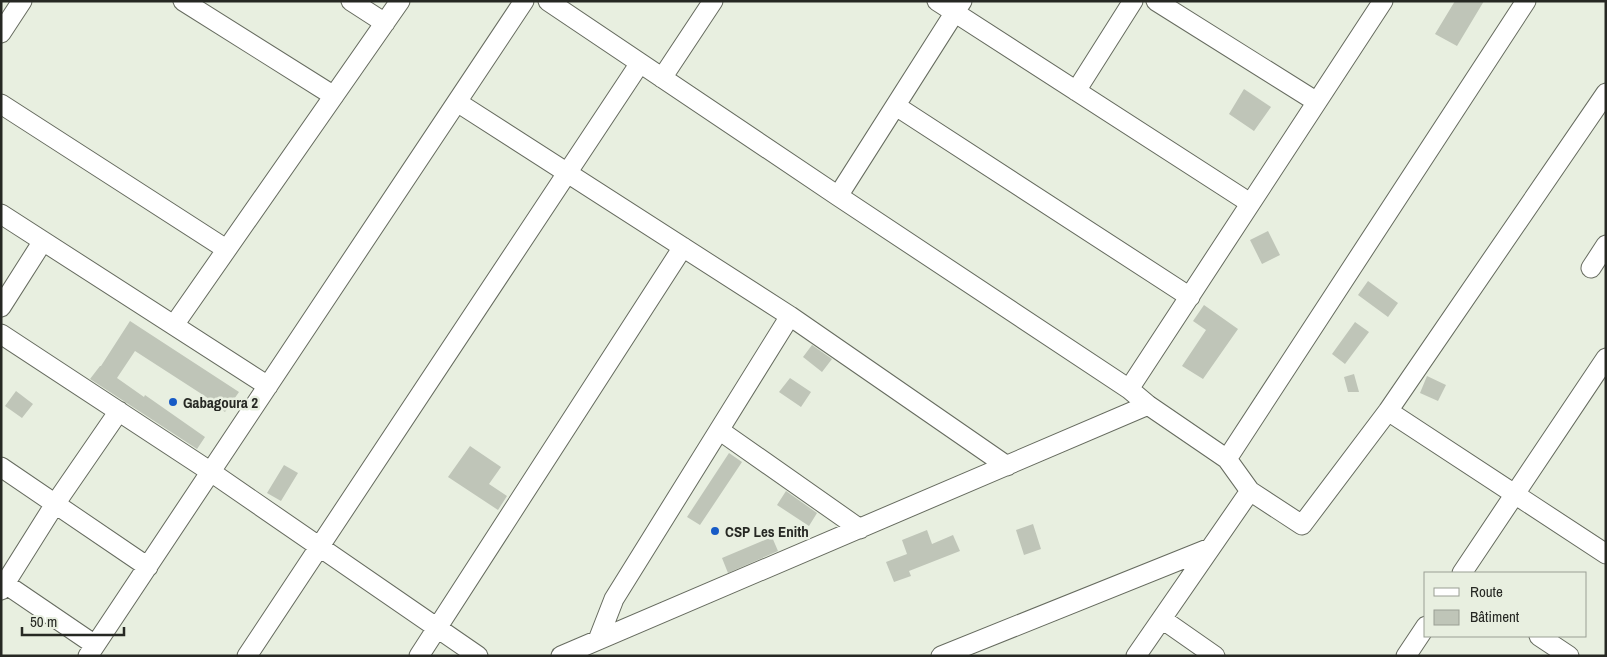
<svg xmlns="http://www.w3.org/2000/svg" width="1607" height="657" font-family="'Archivo Narrow',sans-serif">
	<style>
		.building { fill: #bfc5b8 }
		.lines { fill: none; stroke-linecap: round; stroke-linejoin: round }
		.minor-casing { stroke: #666b5f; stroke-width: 21 }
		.minor { stroke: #fff; stroke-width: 19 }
		.poi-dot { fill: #175bc6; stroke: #e8efe0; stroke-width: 2 }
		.labels { text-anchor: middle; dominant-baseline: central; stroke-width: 5; stroke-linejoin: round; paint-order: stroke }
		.poi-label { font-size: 15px; font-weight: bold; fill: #262823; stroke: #e8efe0; text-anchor: start }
	</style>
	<rect width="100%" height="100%" fill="#e8efe0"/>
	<!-- building -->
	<path class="building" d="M1455,1H1484L1457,46L1435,34Z
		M1244,89L1271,107L1254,131L1229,114Z
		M1268,231L1280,255L1262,264L1250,240Z
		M1368,281L1398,303L1388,317L1358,295Z
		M1204,305L1238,329L1203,379L1182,366L1206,330L1193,321Z
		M130,321L239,392L225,412L213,404L214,402L135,351L117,378L144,397L145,395L205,437L197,449L90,379L100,366H101Z
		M1355,322L1369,332L1345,364L1332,354Z
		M812,345L832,359L822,372L803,357Z
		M1354,374L1359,392H1348L1344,377Z
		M1427,376L1446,385L1438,401L1420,393Z
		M790,378L811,392L801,407L779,392Z
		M16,391L33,404L22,418L5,406Z
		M470,446L501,467L489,484L507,496L498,510L448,477Z
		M729,453L742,462L700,525L687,517Z
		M284,465L298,473L281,501L267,493Z
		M786,491L817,513L809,526L777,505Z
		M1033,524L1041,549L1024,555L1016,530Z
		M927,530L932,544L953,535L960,551L909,571L911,576L894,582L886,562L907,554L902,540Z
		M772,537L778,551L728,573L722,558Z"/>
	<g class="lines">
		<!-- minor casing -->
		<g class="minor-casing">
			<path id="minor" d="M183,1L334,96
				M351,1L385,23
				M548,1L838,196L1129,389L1148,405L1227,459L1250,491L1302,525L1388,411L1606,93
				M937,1L1250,203
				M1156,1L1317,102
				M1,33L22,1
				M662,78L713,1
				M1076,91L1133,1
				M457,102L790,316L1007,466
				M1,104L226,249
				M896,106L1190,297
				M838,196L962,1
				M1,214L268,386
				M1591,268L1606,245
				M1,307L43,241
				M174,325L400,1
				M1,334L211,472L478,656
				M1129,389L1383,1
				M1388,411L1606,554
				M719,430L860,529
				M1227,459L1526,1
				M1,467L148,567
				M1462,573L1606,358
				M1,581L95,645
				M1,590L55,504L119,411
				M1162,619L1215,656
				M1539,636L1569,656
				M598,640L614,599L790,316
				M88,656L524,1
				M247,656L640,63
				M419,656L683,247
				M561,656L1148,405
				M941,656L1210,548
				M1136,656L1250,491
				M1406,656L1426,626"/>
		</g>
		<!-- minor -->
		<use href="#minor" class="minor"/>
	</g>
	<!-- markers -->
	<g class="poi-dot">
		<circle cx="173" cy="402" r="5"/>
		<circle cx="715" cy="531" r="5"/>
	</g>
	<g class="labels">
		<!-- poi labels -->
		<g class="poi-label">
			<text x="183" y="402">Gabagoura 2</text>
			<text x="725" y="531">CSP Les Enith</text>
		</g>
	</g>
	<!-- border -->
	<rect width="1607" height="657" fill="none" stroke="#262823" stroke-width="5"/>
	<!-- legend -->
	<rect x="1424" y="572" width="162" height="65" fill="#e8efe0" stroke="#9a9f94"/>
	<rect x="1434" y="588" width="25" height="8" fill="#ffffff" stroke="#9a9f94"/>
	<text x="1470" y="597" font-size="15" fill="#262823">Route</text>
	<rect x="1434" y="610" width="25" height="15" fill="#bfc5b8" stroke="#9a9f94"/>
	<text x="1470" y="622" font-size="15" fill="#262823">Bâtiment</text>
	<!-- scale -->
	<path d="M22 627v8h102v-8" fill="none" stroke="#262823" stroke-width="2.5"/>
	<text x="30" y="627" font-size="15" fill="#262823" stroke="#e8efe0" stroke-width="4" paint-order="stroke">50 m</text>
</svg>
